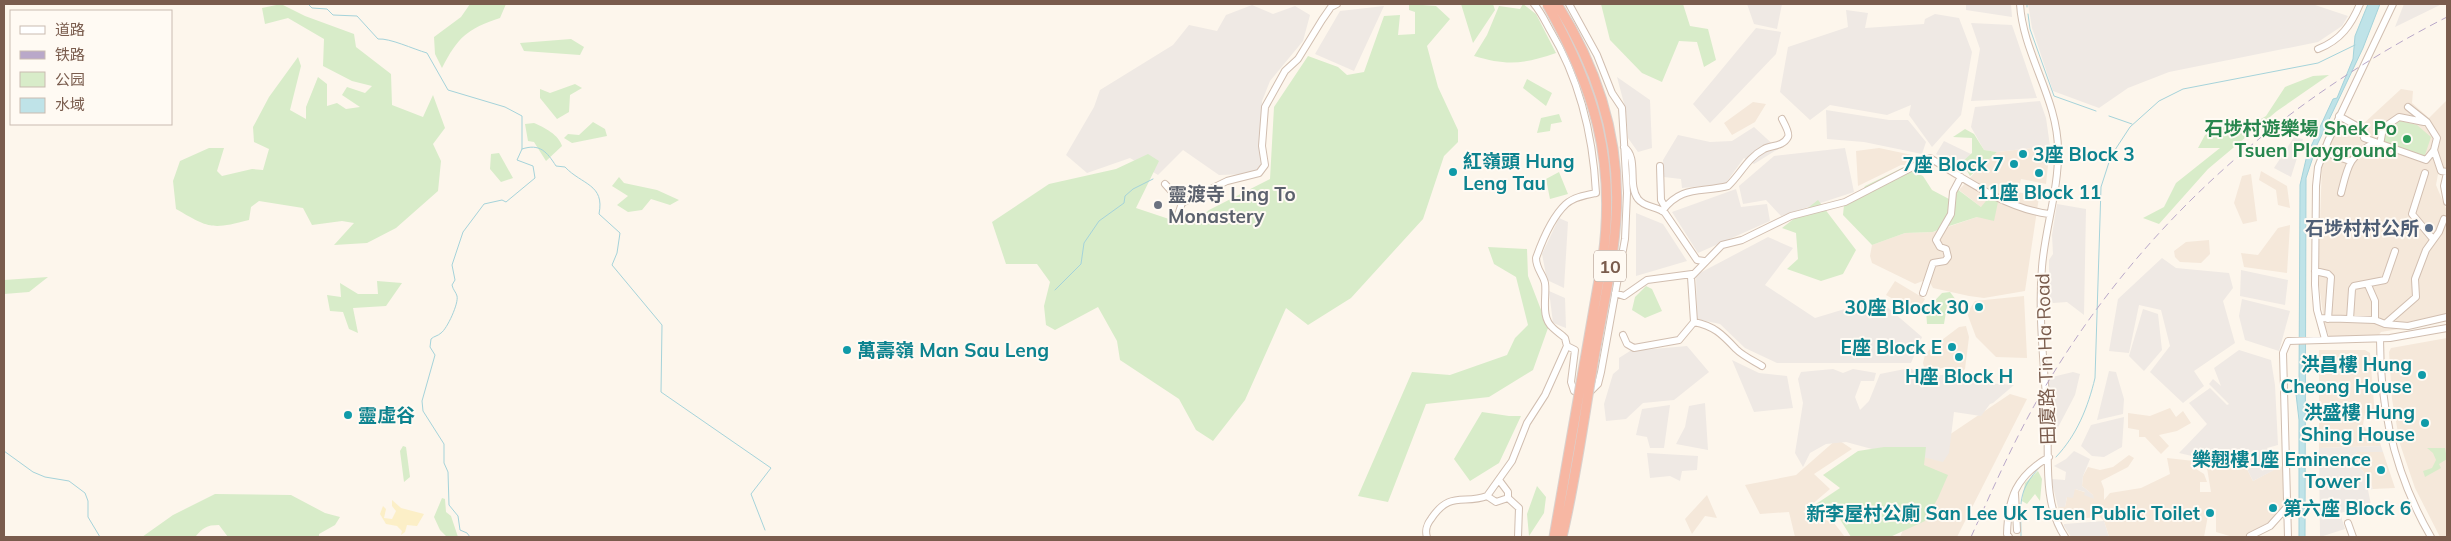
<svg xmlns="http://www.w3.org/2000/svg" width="2451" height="541" font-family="Mulish,'Noto Sans SC',sans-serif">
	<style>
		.residential { fill: #f5e8da }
		.industrial { fill: #efe9e4 }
		.green { fill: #d8ecc9 }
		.sand { fill: #fcefc7 }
		.water { fill: #bfe3e8; stroke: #a5d3da }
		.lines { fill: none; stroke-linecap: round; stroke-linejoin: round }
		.stream { stroke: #a5d3da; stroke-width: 1 }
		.minor-casing { stroke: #d1beb0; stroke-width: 8 }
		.minor { stroke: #fff; stroke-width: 6 }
		.rail { stroke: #b9a8c9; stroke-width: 1; stroke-dasharray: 8 5; stroke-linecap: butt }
		.highway-bridge-casing { stroke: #dad1cd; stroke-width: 11; stroke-linecap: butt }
		.highway-bridge { stroke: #f7b7a3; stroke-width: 9 }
		.leisure-dot { fill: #2e9e5b; stroke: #fffaf3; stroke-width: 2 }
		.culture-dot { fill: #0f9aa8; stroke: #fffaf3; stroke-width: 2 }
		.worship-dot { fill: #6b7280; stroke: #fffaf3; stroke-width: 2 }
		.service-dot { fill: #5c6f8a; stroke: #fffaf3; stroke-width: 2 }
		.labels { text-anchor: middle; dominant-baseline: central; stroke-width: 4; stroke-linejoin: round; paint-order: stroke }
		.shield { fill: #fffaf3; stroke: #a28b7f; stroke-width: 1 }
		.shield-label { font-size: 18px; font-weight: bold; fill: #7a5c4d }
		.leisure-label { font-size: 19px; font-weight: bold; fill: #27864d; stroke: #fffaf3; text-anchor: end }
		.culture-label { font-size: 19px; font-weight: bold; fill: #0d838f; stroke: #fffaf3; text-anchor: end }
		.worship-label { font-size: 19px; font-weight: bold; fill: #5b616d; stroke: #fffaf3; text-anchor: start }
		.service-label { font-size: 19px; font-weight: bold; fill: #4e5e75; stroke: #fffaf3; text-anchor: end }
		.street-label { font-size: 19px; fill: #7a5c4d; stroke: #fffaf3 }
	</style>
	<rect width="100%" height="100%" fill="#fdf6ec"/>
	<!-- residential -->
	<path class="residential" d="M2401,89L2413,91L2412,103L2429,118L2447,100V168L2438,174L2436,185L2447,211V321L2381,332L2378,336H2329L2325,327L2318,278L2322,164L2338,124L2359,133L2362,125Z
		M1753,102L1766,104L1755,122L1732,135L1724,123Z
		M2050,146L2046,184L2021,179L2018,192L2039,197L2025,291L1984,298L1969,296L1933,288L1928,279L1915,284L1872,263L1870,256L1872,245L1905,233L1933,232L1977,217L1981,207L1959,190L1987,159L1997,152Z
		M1879,148L1917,156L1913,165H1901L1858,186L1856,151Z
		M2261,171L2287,186L2290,208L2278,205L2276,190L2259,180Z
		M2251,174L2257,221L2243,224L2234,203L2242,176Z
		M2290,225L2287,273L2244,267L2241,253L2258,255L2278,228Z
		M2209,240L2210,254L2201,263L2180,262L2175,257L2174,251L2186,242Z
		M1895,281L1925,299L1917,313L1886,295Z
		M2024,296L2027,358L1996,357L1976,337L1967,313L1975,301Z
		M1966,326L1969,337L1965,369L1961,373L1948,367L1925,371L1923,363L1925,355L1930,349L1959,327Z
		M2447,338V537H2440L2415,488L2400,444L2392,399L2389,352L2391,348Z
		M2319,350H2365L2370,353L2375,416L2365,413L2363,425L2366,429L2378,434L2381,446L2319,448Z
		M2010,394L2027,399L1957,537H1900L1907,521L1882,480Z
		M2170,408L2176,417L2183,411L2191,423L2177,431L2159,435L2169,446L2161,454L2145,437H2139V430L2128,428V413L2150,416Z
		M1837,439L1852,449L1814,474L1830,489L1803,512L1834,523L1845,537H1795L1789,512L1760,514L1745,485L1796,475Z
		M2237,449L2253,481L2281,466L2283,468V507L2267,525L2247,537H2233L2216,532V509L2213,511L2209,510L2204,537H2109L2104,521L2099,516L2076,520L2061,519L2058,507H2065L2067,497L2075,489L2093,495L2082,486L2083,476L2088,467L2100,470L2113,467L2129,455L2134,458L2128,467L2101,481L2104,489V500L2110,493L2141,488L2170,474L2167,458L2194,461L2193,467L2204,474L2207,482H2200V492H2211L2207,468Z
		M2373,451L2383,452L2395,488L2373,489L2363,471L2351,459L2357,452Z
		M1707,495L1717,518L1705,516L1692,534L1685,519Z"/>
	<!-- industrial -->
	<path class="industrial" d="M1747,4H1782L1777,29L1754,24Z
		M1966,4H2011L2012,17L1966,10Z
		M2028,4H2312L2348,16L2342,26L2318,42L2169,72L2128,88L2099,108L2053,91L2032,28Z
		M2404,4H2442L2395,27Z
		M1252,5L1273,14L1295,6L1310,15L1303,41L1270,81L1262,101L1260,149L1262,162L1258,170L1250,174L1219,175L1183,150L1158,175L1130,158L1087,173L1066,155L1094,107L1100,90L1173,45L1189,25L1217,31L1226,15Z
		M1384,6L1354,71L1315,54L1340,11Z
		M1846,10L1868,13L1865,28L1924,24L1925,19L1935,14L1959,18L1972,52L1961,115L1932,147L1909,115L1911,105L1887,115L1830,105L1810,120L1780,92L1788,47L1848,27Z
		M1971,23L2012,25L2037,98L1971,101L1980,49Z
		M1756,28L1781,32L1776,54L1710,123L1693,104Z
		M1617,77L1650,100L1652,148L1638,152L1628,138L1626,111Z
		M2040,101L2046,118L2050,146L1997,152L1984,150L1971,127L1975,107Z
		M1826,110L1889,120H1908L1926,142L1922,154L1864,142L1827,139Z
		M1754,127L1778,149L1754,164L1744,158L1725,184L1682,188L1681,179L1664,177L1663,160L1678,135L1710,142L1732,141Z
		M2294,137L2303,139L2291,177L2274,168Z
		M1944,141L1975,156L1962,170L1936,154Z
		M1845,148L1854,192L1781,216L1766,200L1743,204L1739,186L1774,156Z
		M1736,189L1741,207L1767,204L1770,221L1698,253L1672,212Z
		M2057,204L2086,209L2084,315L2067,302L2053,303L2049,299V260L2053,254L2052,235Z
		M1636,213L1663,224L1687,261L1636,276Z
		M1559,218L1568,222L1564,288L1547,280L1542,254Z
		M1768,237L1793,248L1765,285L1815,318L1878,299L1922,337L1911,363H1777L1745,348L1720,324L1697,319L1696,275Z
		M2162,258L2176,268L2229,273L2233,288L2223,301L2235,343L2194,371L2204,386L2183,403L2150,372L2170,346L2161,310L2139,305L2129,353L2109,351L2118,299Z
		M2241,270L2288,280L2285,305L2240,296Z
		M1549,291L1565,298L1566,328L1553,323Z
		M2242,299L2290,311L2279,351L2245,340L2239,316Z
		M2143,309L2158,314L2162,350L2144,371L2129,356Z
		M1687,346L1709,372L1674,400L1643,403L1626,419L1606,421L1604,404L1613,374L1619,369V358L1630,351Z
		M2239,350L2271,360L2275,385L2278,445L2267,448L2278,468L2253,481L2237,449L2207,468L2205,459L2179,453L2207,424L2189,403L2210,388L2227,405L2229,404L2209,384L2213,379L2221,386L2214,368Z
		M1732,360L1759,373L1787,376L1793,408L1754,412Z
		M1910,368L1920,374L1919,379L1923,380L1933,376L1950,374L1959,381L1962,378L1971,382L2014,385L1993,403L1990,404L1981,416L1954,412L1949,453L1943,462L1923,457L1909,459L1846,442L1826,444L1810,453L1803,467L1795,453L1803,403L1798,379L1801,372L1833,369L1843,373L1853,369L1876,373L1874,381H1861L1855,397L1860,410L1869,401L1880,374Z
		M2109,371L2116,372L2124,399L2123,414L2097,420Z
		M2073,372L2080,374L2075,395L2054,435L2048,378Z
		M1705,403L1708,450L1676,444L1685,427L1689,406Z
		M1670,405L1664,448H1650L1647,437L1636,435L1642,409Z
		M2124,417L2122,447L2104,457L2092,456L2081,446L2091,425Z
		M2381,446L2383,452H2357L2351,459L2363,471L2373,489L2368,490L2371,505L2340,513L2345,529L2320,537L2319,448Z
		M2074,451L2090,459L2083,476L2082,486L2093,495L2094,499L2084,495L2085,492L2075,489L2073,498L2067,497L2065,507H2058L2051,479L2065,480L2066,472L2054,466L2066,459Z
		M1647,453L1698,456L1697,470L1682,471L1680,481L1670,476L1650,478Z
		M2104,521L2109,537H2071L2064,526V524Z"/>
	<!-- green -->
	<path class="green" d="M281,4L305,16L354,34L356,47L391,74L392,105L423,117L433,95L445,128L433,144L441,161L438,191L396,228L367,243L334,245L354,223L342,221L312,225L303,208L259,201L251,207L249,220C211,230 209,228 176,209L173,181L180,161L209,148H224L217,171L222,176L252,169L263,170L269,149L254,142L253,127L269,97L298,57L301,66L290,110L306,119V107L318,77L327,84V106L337,103L346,109L360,107L342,95L347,87L365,93L372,86L352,81L323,66L324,39L288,18L265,24L262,8Z
		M470,4H506L500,18C467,29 458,37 442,68L435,54L434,37L461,17Z
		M1409,4L1436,6L1450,19L1427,46L1438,87L1458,130V142L1444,156L1423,219L1351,298L1308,325L1286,308L1245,400L1213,441L1196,430L1179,399L1120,360L1117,341L1098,307L1055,330L1046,325L1044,306L1050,282L1037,264H1006L992,222L1049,184L1116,169L1148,154L1159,161L1136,208L1169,219L1195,222L1209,210L1270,179L1274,107L1308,56L1338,67L1347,75L1364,72L1384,16L1400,15L1398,35L1415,34V12L1409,10Z
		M1461,4H1493L1495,10L1473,43Z
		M1523,4L1536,14L1556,53C1524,64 1507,66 1474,56L1487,35L1499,6L1520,9Z
		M1601,4H1683L1690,26L1708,29L1716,60L1704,67L1697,42L1679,41L1662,82L1642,73L1610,40Z
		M571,39L584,47L580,55L524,51L520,43Z
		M2329,75L2277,111L2208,169L2159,224L2143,218L2164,207L2176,183L2220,148H2198L2205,135L2234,118L2246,128L2266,116L2285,87L2313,76Z
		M1527,79L1552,93L1546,106L1523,88Z
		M575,84L582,88L570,95L569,112L557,119L540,98V89L550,93Z
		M1559,114L1562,122L1551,124L1550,131L1537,133L1541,118Z
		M2400,121L2417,125L2431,137L2424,158L2384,145C2380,133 2392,127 2400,121Z
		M593,122L605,129L607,136L572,143L564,138L568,134L579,135Z
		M534,123C544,127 559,135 562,146L546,161L534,142L528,141L525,124Z
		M1965,129L1974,134L1984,150L1997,152L1970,176L1962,162L1972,153V138L1953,137Z
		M499,153L513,178L501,182L490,169L491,154Z
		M1904,167L1923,176L1932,190L1949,199L1951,208L1940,229L1933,232L1905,233L1872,245L1843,215L1844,205L1858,199L1865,186Z
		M1559,172L1568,194L1550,199L1546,179Z
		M619,177L624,183L657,190L679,200L670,205L651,199L642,210L628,212L617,205L628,196L612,186Z
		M1957,189L1981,207L1990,196L1998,202L1994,221L1977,217L1946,227L1953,215Z
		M1818,200L1856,250L1843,274L1821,281L1787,269L1798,259L1796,233L1782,228Z
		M1488,247L1527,249L1528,276L1548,328L1533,370L1489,397L1426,404L1388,502L1358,496L1412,372L1450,375L1507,355L1515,338L1528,325L1516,277L1494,264Z
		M48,277L29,292L4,294V280Z
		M377,281L402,283L386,306L353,308L358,333L349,329L343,312L330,311L327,295L341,297L340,283L358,294H378Z
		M1646,286L1652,289L1662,311L1645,318L1632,310L1635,297Z
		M1950,292L1956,300L1947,306L1944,324H1927L1926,310L1942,293Z
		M1482,412L1509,416H1521L1499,463L1470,481L1454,459Z
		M403,446L406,447L410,477L404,482L400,451Z
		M1884,447H1926L1924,465L1948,475L1938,498L1925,521L1890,537H1851L1838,516L1807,510L1840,488L1823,475L1858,451Z
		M2427,448H2445L2447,459L2439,464L2441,468L2425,477L2423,471L2432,468L2436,460L2433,453Z
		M2038,471L2042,479L2040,501L2035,494L2027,504L2022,501L2025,483Z
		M1537,486L1546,497L1544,513L1529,536L1527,514Z
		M215,494L291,495L325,513L340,517L335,525L319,534V537H228L219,525C206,525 203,528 195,537H142L173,515Z
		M442,498L445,499L446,512L451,516L458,537H447L440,530L434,517Z"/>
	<!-- sand -->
	<path class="sand" d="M392,500L401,508L424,514L417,526L407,525L405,532L401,535L402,531L397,526L386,524L380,514L383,506L386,509L384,518L392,519L396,511L392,506Z"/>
	<!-- water -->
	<path class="water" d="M2368,4H2380L2363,48L2317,145L2306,178L2305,537H2299V420L2296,394H2299V388L2300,185L2307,155L2333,99L2337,98L2353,59L2355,36Z"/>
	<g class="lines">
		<!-- stream -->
		<path class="stream" d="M308,4L312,8L327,9L333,15L357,16L378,39C390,38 413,49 427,53L448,90L505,107L522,116V149L517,160L533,166L535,178L506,202L502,200L484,204L463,232L452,265L455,280L452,285C453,290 456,292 457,296C459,303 447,329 441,333C438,336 434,336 431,339L430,347L435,355L422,401L423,411L444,444V463L448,472L449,505L458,516L460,530L467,533L470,537
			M2027,4V7
			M2028,14L2030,29L2054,96L2096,111
			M2109,116L2132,124
			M522,149C540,143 547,152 556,166L565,167C582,185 605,184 599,214L620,233L617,253L612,265L662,325L661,392L771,468L751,494L765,530
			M1055,290L1081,264L1084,243L1099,221L1124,203L1125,196L1133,189L1153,179
			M4,451L33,472L45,477L69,481L85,493L88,501V517L100,537
			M2056,457C2077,435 2088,407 2095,378L2101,187L2111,156L2130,127L2159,101L2183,89L2318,63L2355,45
			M2021,537C2021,505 2016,491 2041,466"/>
		<!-- minor casing -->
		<g class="minor-casing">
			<path id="minor" d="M2020,4C2023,54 2058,99 2058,150C2059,189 2045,228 2042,267C2038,314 2044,364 2047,411C2050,452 2041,501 2065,537
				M2318,49C2341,40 2351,25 2360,4
				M2339,116L2362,129L2364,138L2426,160L2434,150L2437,138L2427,122L2408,107
				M2380,145L2383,128L2399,117L2424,122
				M1624,147C1639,158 1627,184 1638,199C1645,208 1657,206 1665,213L1697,260L1704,261
				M2434,150L2441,171L2447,172
				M2324,152L2350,161
				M1660,166L1661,200L1665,207
				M2425,173L2412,214L2433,239
				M2447,173L2444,186L2447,202
				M1165,184L1182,203L1227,181L1259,173L1265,165L1262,146L1265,107L1285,71L1298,59L1322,20L1331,7L1337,4
				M2341,193C2348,166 2348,157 2374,143
				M1662,211C1682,185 1700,193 1728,186C1741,174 1747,158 1764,149C1771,145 1783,147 1788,137C1790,133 1784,123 1782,119
				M1178,215L1182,203
				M2315,271L2328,274L2331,277L2328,319
				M2368,285L2375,301V320
				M1615,293L1624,296L1647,280L1692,274
				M1923,293L1933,263L1945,261L1948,257L1946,249L1940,247L1936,240L1951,214L1953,192L1961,177
				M2320,318L2375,320L2385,324L2416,297L2415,279L2426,250L2439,232L2444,219
				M2350,319L2352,289L2354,286L2385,280L2395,251
				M1694,322C1714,326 1722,334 1736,349C1743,356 1754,361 1762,366
				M2385,324L2408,326L2447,317
				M1623,335L1627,344L1634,348L1679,340L1694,322L1691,277L1722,245L1742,240L1791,216L1845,202L1930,158C1966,180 2007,209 2049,214
				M2325,339L2317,310L2315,285L2316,186L2318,167L2328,141L2393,4
				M2380,339C2380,410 2395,475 2431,537
				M1567,346L1575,350L1571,382L1574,391L1579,394L1589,393L1598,384L1601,372L1625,239L1627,193L1622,108L1612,93L1597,55L1569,4
				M1499,480L1508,492V498
				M2015,494L2017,530
				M2348,523L2353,537
				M2250,536L2270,526L2287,507
				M1427,537C1425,531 1427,524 1431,519C1450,490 1464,505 1487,496
				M1518,537L1519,508L1508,498L1496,502L1487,496L1512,461L1527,423L1545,395L1567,346L1565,338C1561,334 1557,332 1553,328C1540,317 1547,297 1545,283C1543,274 1536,269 1536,258C1542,241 1553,216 1566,204C1574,197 1586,195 1596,193C1593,135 1580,80 1550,30C1545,21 1541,12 1534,4
				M2009,537L2007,534C2008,498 2016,476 2049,457
				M2288,537L2283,353L2288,341L2390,338L2447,328"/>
		</g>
		<!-- minor -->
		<use href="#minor" class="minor"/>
		<!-- rail -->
		<path class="rail" d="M1971,537C1995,484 2018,431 2048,382C2145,221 2281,102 2447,17"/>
		<!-- highway-bridge casing -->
		<g class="highway-bridge-casing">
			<path id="highway-bridge" d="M1547,4C1594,88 1616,159 1603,257L1554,537
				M1557,4C1598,69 1621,142 1616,219C1613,266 1602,312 1594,358C1584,418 1576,478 1562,537"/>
		</g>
		<!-- highway-bridge -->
		<use href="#highway-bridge" class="highway-bridge"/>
	</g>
	<!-- markers -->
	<circle class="leisure-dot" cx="2407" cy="139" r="5"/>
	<g class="culture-dot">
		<circle cx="2023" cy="154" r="5"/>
		<circle cx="2014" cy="164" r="5"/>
		<circle cx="1453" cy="172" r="5"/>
		<circle cx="2039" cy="173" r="5"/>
		<circle cx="1979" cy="307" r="5"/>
		<circle cx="1952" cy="347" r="5"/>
		<circle cx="847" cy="350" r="5"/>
		<circle cx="1959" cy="357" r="5"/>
		<circle cx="2422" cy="375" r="5"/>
		<circle cx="348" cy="415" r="5"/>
		<circle cx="2425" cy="423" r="5"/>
		<circle cx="2381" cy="470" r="5"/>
		<circle cx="2273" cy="508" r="5"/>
		<circle cx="2210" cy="513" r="5"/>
	</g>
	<circle class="worship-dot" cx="1158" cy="205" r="5"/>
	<circle class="service-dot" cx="2429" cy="228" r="5"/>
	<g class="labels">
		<!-- shield labels -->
		<rect class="shield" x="1594" y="250.5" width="32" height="31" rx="4"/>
		<g class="shield-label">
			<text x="1610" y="266">10</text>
		</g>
		<!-- leisure labels -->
		<g class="leisure-label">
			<text x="2397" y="128">石埗村遊樂場 Shek Po<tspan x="2397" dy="22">Tsuen Playground</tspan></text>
		</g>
		<!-- culture labels -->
		<g class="culture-label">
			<text x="2033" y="154" text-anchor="start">3座 Block 3</text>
			<text x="1463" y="161" text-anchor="start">紅嶺頭 Hung<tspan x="1463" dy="22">Leng Tau</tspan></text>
			<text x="2004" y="164">7座 Block 7</text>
			<text x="2039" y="192" text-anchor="middle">11座 Block 11</text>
			<text x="1969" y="307">30座 Block 30</text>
			<text x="1942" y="347">E座 Block E</text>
			<text x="857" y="350" text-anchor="start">萬壽嶺 Man Sau Leng</text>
			<text x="2412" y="364">洪昌樓 Hung<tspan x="2412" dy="22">Cheong House</tspan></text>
			<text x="1959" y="376" text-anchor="middle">H座 Block H</text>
			<text x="2415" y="412">洪盛樓 Hung<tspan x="2415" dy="22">Shing House</tspan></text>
			<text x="358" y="415" text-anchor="start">靈虛谷</text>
			<text x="2371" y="459">樂翹樓1座 Eminence<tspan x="2371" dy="22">Tower I</tspan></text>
			<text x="2283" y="508" text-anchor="start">第六座 Block 6</text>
			<text x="2200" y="513">新李屋村公廁 San Lee Uk Tsuen Public Toilet</text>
		</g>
		<!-- worship labels -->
		<g class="worship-label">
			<text x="1168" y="194">靈渡寺 Ling To<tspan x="1168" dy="22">Monastery</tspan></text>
		</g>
		<!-- service labels -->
		<g class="service-label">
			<text x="2419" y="228">石埗村村公所</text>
		</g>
		<!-- street labels -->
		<g class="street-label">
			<text transform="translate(2045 359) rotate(-92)">田廈路 Tin Ha Road</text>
		</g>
	</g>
	<!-- border -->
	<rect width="2451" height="541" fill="none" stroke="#7a5c4d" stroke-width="10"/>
	<!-- legend -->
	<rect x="10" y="10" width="162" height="115" fill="#fffaf3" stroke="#cabbb1"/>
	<rect x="20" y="26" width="25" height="8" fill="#ffffff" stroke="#cabbb1"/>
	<text x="55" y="35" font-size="15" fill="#7a5c4d">道路</text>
	<rect x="20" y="51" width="25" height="8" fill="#b9a8c9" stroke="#cabbb1"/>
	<text x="55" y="60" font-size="15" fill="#7a5c4d">铁路</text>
	<rect x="20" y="72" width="25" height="15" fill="#d8ecc9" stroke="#cabbb1"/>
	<text x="55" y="85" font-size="15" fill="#7a5c4d">公园</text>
	<rect x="20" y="98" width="25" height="15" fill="#bfe3e8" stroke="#cabbb1"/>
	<text x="55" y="110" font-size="15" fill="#7a5c4d">水域</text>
</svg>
